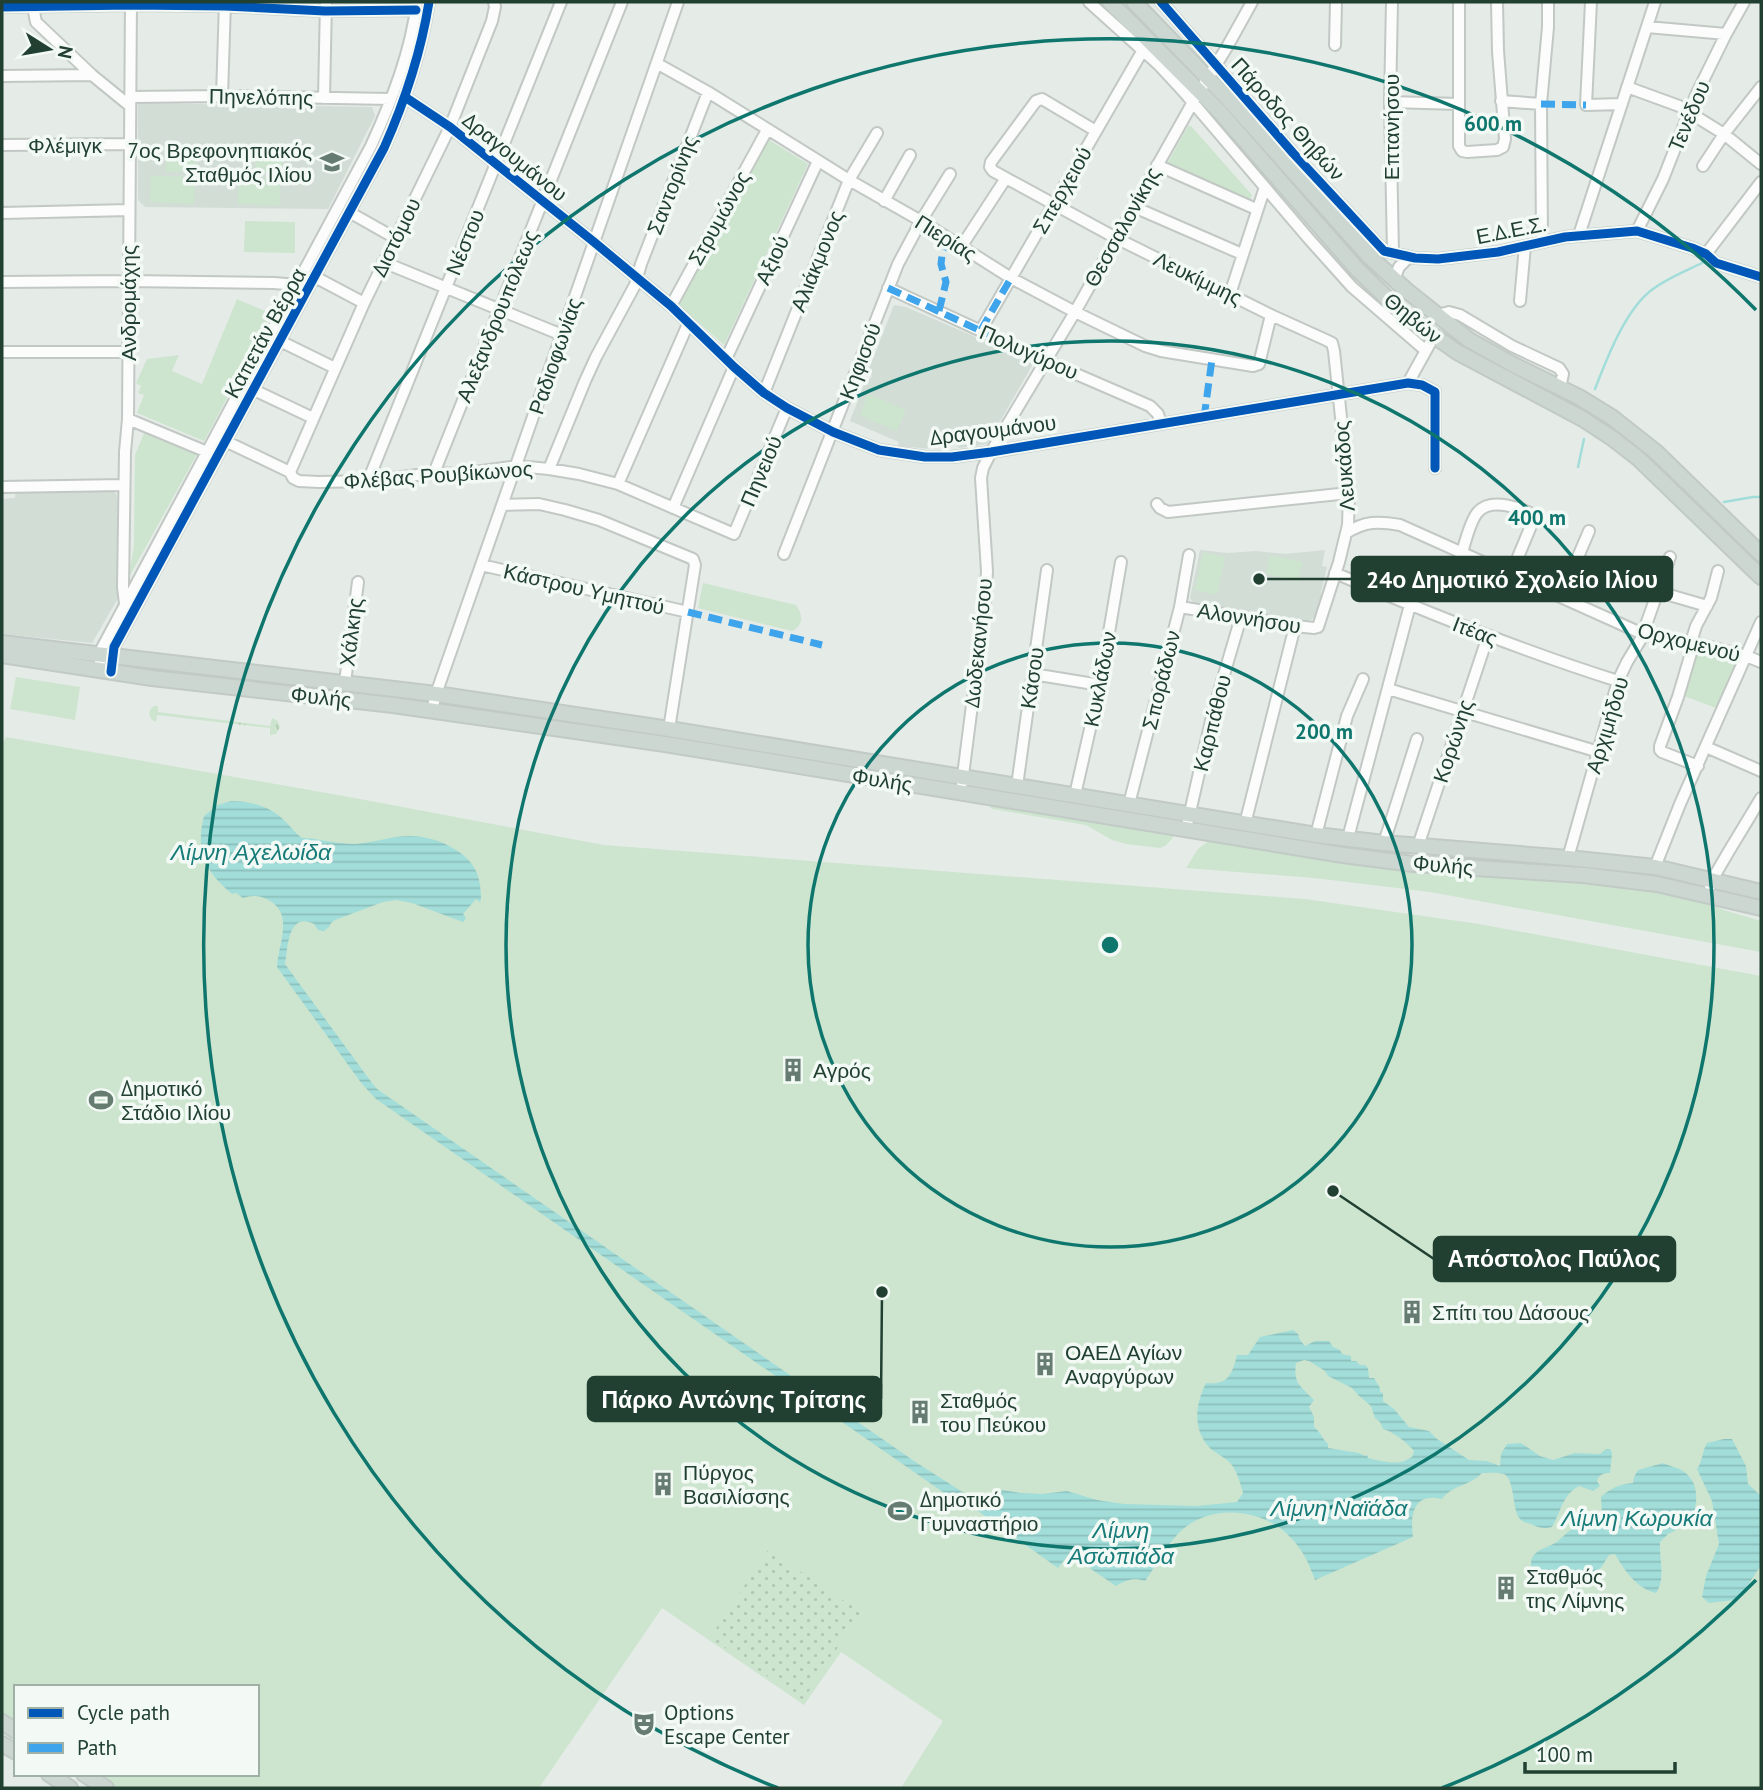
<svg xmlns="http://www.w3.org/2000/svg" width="1763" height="1790" font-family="'PT Sans',sans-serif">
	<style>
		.built { fill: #d2ddd6 }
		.grass { fill: url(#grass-tufts) }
		.park { fill: #cde5cf }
		.garden { fill: url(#garden-dots) }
		.water { fill: url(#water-rules); fill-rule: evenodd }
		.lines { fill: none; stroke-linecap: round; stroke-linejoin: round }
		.stream { stroke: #a2ddd9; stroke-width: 2.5 }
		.minor-casing { stroke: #c2c8c4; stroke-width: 14 }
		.major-casing { stroke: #c1cac5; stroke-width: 18 }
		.minor { stroke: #fbfcfb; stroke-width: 10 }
		.major { stroke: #cdd7d2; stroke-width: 14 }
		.quiet { stroke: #3ea4eb; stroke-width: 7; stroke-dasharray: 14 7; stroke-linecap: butt }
		.cycleway-casing { stroke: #f3faf5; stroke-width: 13 }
		.cycleway { stroke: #0057b8; stroke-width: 9 }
		.ring { fill: none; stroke: #0f766e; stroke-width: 3.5 }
		.labels { text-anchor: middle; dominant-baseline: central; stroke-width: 7; stroke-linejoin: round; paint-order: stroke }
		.street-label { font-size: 21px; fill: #214031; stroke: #f3faf5 }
		.poi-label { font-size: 21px; fill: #214031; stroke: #f3faf5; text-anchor: start }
		.water-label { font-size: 23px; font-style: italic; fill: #167b79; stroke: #f3faf5 }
		.centre { fill: #0f766e; stroke: #f3faf5; stroke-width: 3.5 }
		.ring-label { font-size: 21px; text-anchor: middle; font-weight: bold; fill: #0f766e; stroke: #f3faf5; stroke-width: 7; stroke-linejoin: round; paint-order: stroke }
		.leader { fill: none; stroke: #214031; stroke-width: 2.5 }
		.callout-dot { fill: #214031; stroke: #f3faf5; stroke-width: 2.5 }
		.callout { fill: #214031; stroke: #214031; stroke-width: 2.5 }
		.callout-label { font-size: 23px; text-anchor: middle; font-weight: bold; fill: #fff }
	</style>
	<defs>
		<pattern id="grass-tufts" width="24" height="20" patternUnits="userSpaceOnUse" patternTransform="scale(1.75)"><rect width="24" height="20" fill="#cde5cf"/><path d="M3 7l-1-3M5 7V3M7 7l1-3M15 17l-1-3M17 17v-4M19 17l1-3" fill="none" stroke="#b0c6b2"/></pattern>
		<pattern id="garden-dots" width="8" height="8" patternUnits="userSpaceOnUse" patternTransform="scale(1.75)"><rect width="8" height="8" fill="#cde5cf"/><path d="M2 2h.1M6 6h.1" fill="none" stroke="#b0c6b2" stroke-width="1.8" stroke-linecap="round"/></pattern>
		<pattern id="water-rules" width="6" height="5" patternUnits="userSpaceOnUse" patternTransform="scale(1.75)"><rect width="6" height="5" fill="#a2ddd9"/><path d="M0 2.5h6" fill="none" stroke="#8bbfbb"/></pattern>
	</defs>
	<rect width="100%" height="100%" fill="#e5ebe7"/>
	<!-- built -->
	<path class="built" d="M138,103L372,107L375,116L328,209L145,207L138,200Z
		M894,305L906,307L994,345L1033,364L987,444L959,448L953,442L945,447L932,449L898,446L899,442L850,421L865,382L872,377L869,369Z
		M16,490H111L117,495V600L92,643L2,634V499L15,498Z
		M1200,550L1227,553L1256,551L1285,554L1325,550L1322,566L1327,567L1321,592L1323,600L1319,612L1309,622L1193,602L1190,598Z"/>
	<!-- grass -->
	<path class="grass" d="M154,706H158V712L270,726L272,718L278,721L280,727L276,734L270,735V728L157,715L156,722C148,719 147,711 154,706Z"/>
	<!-- park -->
	<path class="park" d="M1188,126H1191L1252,195L1250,200L1167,164Z
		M769,140L808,164L724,345L679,305Z
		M166,152H196V172H166Z
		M256,156L282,157V171L255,170Z
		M151,176L195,177L194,204L150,202Z
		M239,178L280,179V205L238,204Z
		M245,221L295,222V253L244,252Z
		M237,299L272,314L204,441L137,413L144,395L138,393L141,386L136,383L147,359L179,355L172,371L202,384Z
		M868,394L906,410L897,431L860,416Z
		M144,433L197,452V454L128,579L134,546L135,455Z
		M1203,552L1225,557L1217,595L1195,590Z
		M1270,555L1303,562L1298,582L1266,574Z
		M703,583L796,605C803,614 804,626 792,631L698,608Z
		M1703,648L1739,658L1720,707L1716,708L1684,696L1698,649Z
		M16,677L80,687L75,720L10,709Z
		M6,737L344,796L604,845L1305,899L1479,924L1761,976V1788H901L943,1721L841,1652L804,1705L662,1608L539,1788H116L95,1774H257V1687H16V1723L2,1714V744Z
		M990,804L1173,836V838L1165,846L1160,848L1126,844L1112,840L1086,825L993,809L990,808Z
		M1209,841H1215L1373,867L1409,871L1588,883L1654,891L1696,900L1727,911L1761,921V952L1430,892L1314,878L1186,868L1198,849Z"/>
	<!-- garden -->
	<path class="garden" d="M768,1550L861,1612L803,1700L710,1638Z"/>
	<!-- water -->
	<path class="water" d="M231,801C252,801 272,807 287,823C292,828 296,834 302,838H307C323,840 339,844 355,844C373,843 391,836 409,836C432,835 468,850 477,873C480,881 481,891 481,899L480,902L476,899L463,914L466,918L463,922L412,903L396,900L383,902L335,920L331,923L329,927L324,931L318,930L314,924C288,911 288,947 285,964L369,1079L377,1089L917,1463L983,1505L996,1489L1021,1493L1042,1494L1067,1491L1097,1500L1124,1504L1197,1506L1237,1502L1243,1493C1241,1485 1236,1468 1230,1463C1224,1456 1214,1453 1208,1446C1192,1427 1196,1403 1206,1383C1228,1385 1232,1375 1237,1355H1248L1260,1337L1293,1330L1298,1334L1300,1340L1305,1346L1315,1341H1329L1333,1347L1340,1350L1342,1354L1351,1356V1361H1356L1360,1365H1365L1368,1368L1369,1378H1374L1380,1388V1392L1383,1393V1401L1394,1409L1409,1427L1429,1431L1437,1439L1469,1460L1487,1461L1500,1466L1501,1454L1507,1444L1521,1443L1540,1456L1553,1460L1575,1453L1600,1454L1606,1449H1610L1612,1453L1610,1473C1604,1473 1599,1474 1597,1481L1600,1486L1593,1491L1579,1486C1562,1495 1561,1512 1552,1527C1543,1529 1539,1528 1531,1524C1528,1523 1523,1522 1521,1520C1511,1511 1516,1481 1504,1474C1498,1472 1488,1473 1482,1473C1470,1486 1452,1485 1442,1499C1413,1492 1410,1515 1413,1537L1315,1580C1309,1564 1303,1550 1291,1538C1265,1509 1214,1503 1183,1529C1167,1543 1157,1564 1145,1581C1134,1577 1126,1580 1116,1586L1069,1554L1058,1568L975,1509L953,1499L376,1099L362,1084L277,967C278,945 294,915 270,901C261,895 252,895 243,898L236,893L232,894C205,871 195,852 204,816L218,805ZM1304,1360L1309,1361L1325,1371L1328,1376L1352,1388L1358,1395L1371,1406L1375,1418L1380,1422L1383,1429C1392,1431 1408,1443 1414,1451L1412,1457C1407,1459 1404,1462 1400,1462C1393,1464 1376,1460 1368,1458L1367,1455L1365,1456L1359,1453L1328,1448V1444C1322,1439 1320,1431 1314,1427V1417L1309,1407L1314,1400C1301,1386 1293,1384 1296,1363Z
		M1724,1439H1732L1746,1466L1748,1484L1761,1496V1565L1741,1596L1734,1600L1709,1603L1702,1597L1706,1576L1719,1544L1712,1501L1697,1469C1703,1461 1702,1451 1707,1443Z
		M1663,1463C1669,1466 1677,1467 1683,1471C1701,1483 1698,1506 1690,1523L1668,1534L1660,1542C1659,1558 1666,1579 1656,1593C1637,1589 1624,1570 1615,1554L1609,1555C1604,1563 1600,1571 1592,1576C1579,1583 1527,1585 1531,1563C1531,1560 1533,1555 1536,1553C1541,1548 1549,1547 1555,1543C1561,1540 1565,1533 1572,1529C1581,1523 1592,1521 1602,1516L1601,1497C1610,1488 1621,1484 1633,1483L1634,1477L1638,1470Z"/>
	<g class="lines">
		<!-- stream -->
		<path class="stream" d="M1595,389C1607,358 1626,308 1653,289C1668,278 1686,271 1702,263
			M1578,467L1584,439
			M1724,502L1753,497H1761"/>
		<!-- minor casing -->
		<g class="minor-casing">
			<path id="minor" d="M32,2L36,22L92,75L130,106
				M1089,2L1159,65L1183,91L1309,239L1352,287L1425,350
				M1161,2L1293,153L1384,251L1415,258L1438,259L1498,252L1565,237L1637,231L1692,248L1706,254L1716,263L1761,277
				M1392,2L1390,102L1393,253
				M1459,2V146L1462,151L1467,152L1497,150L1503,147L1505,139L1498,51L1497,2
				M1591,2L1586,105L1622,104
				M2,7L131,5L225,6L325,11L416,10
				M1647,27L1726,34
				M1335,45L1336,2
				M658,64L708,92L849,180L921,221L1011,278L1075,312L1145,346L1161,351L1253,366L1259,364L1271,315
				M2,76L92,75
				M1627,87L1679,106L1724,134L1761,164
				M222,96L225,2
				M130,97L222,96L391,99
				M405,97L450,127L594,242L671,306L734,367L764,393L787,408L833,432L879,450L925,457H952L991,452L1408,383L1422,385L1435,392V468
				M324,98L326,2
				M1501,101L1541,104
				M1390,102L1459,104
				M1096,131L1042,99L1036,101L991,162L990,167L993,171L1116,238L1271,315L1326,340L1332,343L1334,351L1349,493L1348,525L1339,562L1318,627L1314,628L1295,626L1180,607
				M2,145L129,144
				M1157,165L1256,209
				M1703,166L1724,134L1761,87
				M884,201L910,155
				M1134,207L1242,254
				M349,212L395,238
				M2,213L129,210
				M1637,231L1663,179L1696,95L1726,34L1744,2
				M1579,235L1655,2
				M1542,241L1541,104L1548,27V2
				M961,247L1006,178
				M1706,254L1761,182
				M383,262L562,335
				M315,277L364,303
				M1394,280L1399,267L1409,257
				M2,282L128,281L274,283L297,285
				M888,288L1046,361L1150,406L1158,414L1161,424
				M1230,294L1265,187
				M1520,301L1525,246
				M671,306L767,130
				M1437,315L1449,312L1460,315L1512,346L1559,368L1563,374L1560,388
				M981,330L1143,50
				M280,341L335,368
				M2,352H128
				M726,359L818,161
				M1408,383L1434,336
				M254,390L313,418
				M764,393L849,180L877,133
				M128,419L212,454
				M225,441L290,472L293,478L299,481L319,482L368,481L434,473L461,474L517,466L549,469L579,474L618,484L734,534L787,408
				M549,469L585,381L596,357L635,285L641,264L708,92
				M290,472L364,303L450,127L492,21L495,7L494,2
				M434,473L622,2
				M368,481L561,2
				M618,484L688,324
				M2,487L124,485
				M1157,504L1160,508L1168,512L1349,493
				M502,505L539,504L565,510L599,520L693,559L695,565L669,729
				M673,508L734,367
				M1346,533C1365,521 1378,521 1400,525L1643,634L1679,643L1703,645L1746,656L1761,662
				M1462,553C1465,542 1471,519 1478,512C1491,497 1522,508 1535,516L1511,574
				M784,554L898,264L921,221L950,174
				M1577,559L1659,592L1707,606
				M481,565L688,612
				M1335,573C1428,613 1522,651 1618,681
				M1561,597L1589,531
				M125,604L123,587L125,452L128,419L131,2
				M100,662L102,648L371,146C392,100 411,52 417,2
				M111,672L114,647L384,148C405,101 421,52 429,2
				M1033,674L1100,685
				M345,682L358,582
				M1388,689L1599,752
				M432,710L436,694L678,2
				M1706,747L1761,771
				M1698,766L1662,752L1660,750V746L1678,697L1691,653L1692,639L1696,626L1711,598L1718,571
				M962,783L985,604L987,571L981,478L983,468L991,452L1075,312L1193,102L1227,47L1252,2
				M1017,786L1047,570
				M1075,795L1100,685L1121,562
				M1129,804L1180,607L1189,555
				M1188,821L1213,712L1241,617
				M1245,824L1295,626
				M1316,835L1347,716L1363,679
				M1348,838L1410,605
				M1384,843L1417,739
				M1418,846L1488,636
				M1568,858L1618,681L1627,662L1641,639L1670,557
				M1655,867L1680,804L1761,622
				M1710,886L1712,880L1729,851L1761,798"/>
		</g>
		<!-- major casing -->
		<g class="major-casing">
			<path id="major" d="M1110,2L1220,112L1357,269L1392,303L1427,331L1457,352L1583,419L1612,438L1639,459L1761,577
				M1134,2L1231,102L1369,256L1406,290L1469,340L1514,365L1579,397L1613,418L1656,452L1761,554
				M2,643L436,694L669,729L1316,835L1384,843L1568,858L1655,867L1761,892
				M2,655L152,678L393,705L665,744L1343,855L1413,864L1583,875L1657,884L1761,908
				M2,1722L16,1731
				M2,1744L16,1752
				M49,1774L70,1788
				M84,1774L106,1788"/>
		</g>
		<!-- minor -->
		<use href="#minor" class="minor"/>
		<!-- major -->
		<use href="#major" class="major"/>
		<!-- quiet -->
		<path class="quiet" d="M1541,104L1586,105
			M888,288L1046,361
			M939,311L946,282L941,264L942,255L950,239
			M981,330L1011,278
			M1204,418L1212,359
			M688,612L822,645"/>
		<!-- cycleway casing -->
		<g class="cycleway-casing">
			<path id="cycleway" d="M1161,2L1293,153L1384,251L1415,258L1438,259L1498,252L1565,237L1637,231L1692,248L1706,254L1716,263L1761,277
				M2,7L131,5L225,6L325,11L416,10
				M405,97L450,127L594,242L671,306L734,367L764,393L787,408L833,432L879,450L925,457H952L991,452L1408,383L1422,385L1435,392V468
				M111,672L114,647L384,148C405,101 421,52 429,2"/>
		</g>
		<!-- cycleway -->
		<use href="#cycleway" class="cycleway"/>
	</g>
	<!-- distance rings -->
	<g class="ring">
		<circle cx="1110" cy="945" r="302"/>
		<circle cx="1110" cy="945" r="604"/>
		<path d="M1756 1580A906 906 0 0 1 1442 1788M778 1788A906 906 0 1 1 1756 310"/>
	</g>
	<!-- icons -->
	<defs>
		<g id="school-bare" transform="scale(1.89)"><path d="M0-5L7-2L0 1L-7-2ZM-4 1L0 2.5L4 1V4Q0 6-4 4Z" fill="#667c71" stroke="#f3faf5" stroke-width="2.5" paint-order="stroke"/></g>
		<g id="building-bare" transform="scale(1.89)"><path d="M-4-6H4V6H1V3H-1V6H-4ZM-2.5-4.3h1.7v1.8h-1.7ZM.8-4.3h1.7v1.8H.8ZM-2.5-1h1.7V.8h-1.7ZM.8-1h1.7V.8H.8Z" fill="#667c71" stroke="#f3faf5" stroke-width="2.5" paint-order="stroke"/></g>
		<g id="stadium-bare" transform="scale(1.89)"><path d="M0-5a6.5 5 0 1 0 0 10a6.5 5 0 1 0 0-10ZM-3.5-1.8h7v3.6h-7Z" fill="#667c71" stroke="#f3faf5" stroke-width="2.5" paint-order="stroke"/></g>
		<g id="theatre-bare" transform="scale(1.89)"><path d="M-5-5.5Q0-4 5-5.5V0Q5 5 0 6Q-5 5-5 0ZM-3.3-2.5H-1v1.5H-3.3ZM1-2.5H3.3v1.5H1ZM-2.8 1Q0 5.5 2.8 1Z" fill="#667c71" stroke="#f3faf5" stroke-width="2.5" paint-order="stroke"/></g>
	</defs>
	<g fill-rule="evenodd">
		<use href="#school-bare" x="332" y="162"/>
		<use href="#building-bare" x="793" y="1070"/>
		<use href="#stadium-bare" x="101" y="1100"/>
		<use href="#building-bare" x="1412" y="1312"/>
		<use href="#building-bare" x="1045" y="1364"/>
		<use href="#building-bare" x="920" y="1412"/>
		<use href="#building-bare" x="663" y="1484"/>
		<use href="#stadium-bare" x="900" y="1511"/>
		<use href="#building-bare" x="1506" y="1588"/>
		<use href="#theatre-bare" x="644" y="1724"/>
	</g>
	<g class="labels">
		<!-- street labels -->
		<g class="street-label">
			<text transform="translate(261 97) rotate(1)">Πηνελόπης</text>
			<text transform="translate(1689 116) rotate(-67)">Τενέδου</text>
			<text transform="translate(1288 119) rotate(48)">Πάροδος Θηβών</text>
			<text transform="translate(1391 127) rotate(-90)">Επτανήσου</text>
			<text x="65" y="145">Φλέμιγκ</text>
			<text transform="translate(515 157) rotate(39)">Δραγουμάνου</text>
			<text transform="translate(672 185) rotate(-69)">Σαντορίνης</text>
			<text transform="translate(1062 190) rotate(-60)">Σπερχειού</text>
			<text transform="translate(719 218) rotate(-61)">Στρυμώνος</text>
			<text transform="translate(1122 227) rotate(-61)">Θεσσαλονίκης</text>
			<text transform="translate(1511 230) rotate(-11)">Ε.Δ.Ε.Σ.</text>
			<text transform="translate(396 237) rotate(-64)">Διστόμου</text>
			<text transform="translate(946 238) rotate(32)">Πιερίας</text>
			<text transform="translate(465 242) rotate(-68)">Νέστου</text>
			<text transform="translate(772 260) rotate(-65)">Αξιού</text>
			<text transform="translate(817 261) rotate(-68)">Αλιάκμονος</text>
			<text transform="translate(1198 278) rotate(26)">Λευκίμμης</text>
			<text transform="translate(128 303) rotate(-90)">Ανδρομάχης</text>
			<text transform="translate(497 316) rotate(-68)">Αλεξανδρουπόλεως</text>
			<text transform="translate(1413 318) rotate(39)">Θηβών</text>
			<text transform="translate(265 333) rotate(-61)">Καπετάν Βέρρα</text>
			<text transform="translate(1029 352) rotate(24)">Πολυγύρου</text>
			<text transform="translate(555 356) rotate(-71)">Ραδιοφωνίας</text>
			<text transform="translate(860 361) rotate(-69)">Κηφισού</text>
			<text transform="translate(993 430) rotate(-7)">Δραγουμάνου</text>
			<text transform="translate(1344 466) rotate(-94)">Λευκάδος</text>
			<text transform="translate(761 471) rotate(-67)">Πηνειού</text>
			<text transform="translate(438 475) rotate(-4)">Φλέβας Ρουβίκωνος</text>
			<text transform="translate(584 589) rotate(13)">Κάστρου Υμηττού</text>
			<text transform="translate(1249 618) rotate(9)">Αλοννήσου</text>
			<text transform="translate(1475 631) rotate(21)">Ιτέας</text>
			<text transform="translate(351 632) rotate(-83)">Χάλκης</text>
			<text transform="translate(1689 642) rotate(14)">Ορχομενού</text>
			<text transform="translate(978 643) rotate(-84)">Δωδεκανήσου</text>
			<text transform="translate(1032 678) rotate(-82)">Κάσου</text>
			<text transform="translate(1100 679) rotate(-79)">Κυκλάδων</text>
			<text transform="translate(1161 680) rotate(-76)">Σποράδων</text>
			<text transform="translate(321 697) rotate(6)">Φυλής</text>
			<text transform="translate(1212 723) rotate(-76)">Καρπάθου</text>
			<text transform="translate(1607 725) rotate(-73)">Αρχιμήδου</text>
			<text transform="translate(1453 741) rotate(-72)">Κορώνης</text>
			<text transform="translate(882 780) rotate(9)">Φυλής</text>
			<text transform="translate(1443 865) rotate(5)">Φυλής</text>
		</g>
		<!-- poi labels -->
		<g class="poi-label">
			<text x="312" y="150" text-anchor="end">7ος Βρεφονηπιακός<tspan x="312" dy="24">Σταθμός Ιλίου</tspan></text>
			<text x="813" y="1070">Αγρός</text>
			<text x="121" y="1088">Δημοτικό<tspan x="121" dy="24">Στάδιο Ιλίου</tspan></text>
			<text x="1432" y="1312">Σπίτι του Δάσους</text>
			<text x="1065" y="1352">ΟΑΕΔ Αγίων<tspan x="1065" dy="24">Αναργύρων</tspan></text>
			<text x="940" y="1400">Σταθμός<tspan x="940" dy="24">του Πεύκου</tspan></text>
			<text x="683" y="1472">Πύργος<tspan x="683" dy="24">Βασιλίσσης</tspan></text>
			<text x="920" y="1499">Δημοτικό<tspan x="920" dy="24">Γυμναστήριο</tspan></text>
			<text x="1526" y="1576">Σταθμός<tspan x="1526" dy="24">της Λίμνης</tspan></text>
			<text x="664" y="1712">Options<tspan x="664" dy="24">Escape Center</tspan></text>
		</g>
		<!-- water labels -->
		<g class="water-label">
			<text x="251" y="851">Λίμνη Αχελωίδα</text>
			<text x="1339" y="1507">Λίμνη Ναϊάδα</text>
			<text x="1637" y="1517">Λίμνη Κωρυκία</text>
			<text x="1121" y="1529">Λίμνη<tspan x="1121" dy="26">Ασωπιάδα</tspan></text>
		</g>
	</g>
	<circle cx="1110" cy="945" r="10" class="centre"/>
	<g class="ring-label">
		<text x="1493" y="131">600 m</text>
		<text x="1537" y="525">400 m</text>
		<text x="1324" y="739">200 m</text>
	</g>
	<!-- callouts -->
	<path class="leader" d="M1259 579L1352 579M1333 1191L1434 1259M882 1292L881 1399"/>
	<g class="callout-dot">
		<circle cx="1259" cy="579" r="7"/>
		<circle cx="1333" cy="1191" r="7"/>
		<circle cx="882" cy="1292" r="7"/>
	</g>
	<g class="callout">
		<rect x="1352" y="557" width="320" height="44" rx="7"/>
		<rect x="1434" y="1237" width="241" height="44" rx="7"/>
		<rect x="588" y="1377" width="293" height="44" rx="7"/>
	</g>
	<g class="callout-label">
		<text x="1512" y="588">24ο Δημοτικό Σχολείο Ιλίου</text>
		<text x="1554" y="1267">Απόστολος Παύλος</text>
		<text x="734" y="1408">Πάρκο Αντώνης Τρίτσης</text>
	</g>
	<!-- border -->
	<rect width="1763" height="1790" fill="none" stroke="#214031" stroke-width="7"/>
	<!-- legend -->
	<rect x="14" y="1685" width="245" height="91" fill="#f3faf5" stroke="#9fb0a7" stroke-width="2"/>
	<rect x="28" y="1708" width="35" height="10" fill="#0057b8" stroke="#9fb0a7" stroke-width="2"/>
	<text x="77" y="1720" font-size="21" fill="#214031">Cycle path</text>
	<rect x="28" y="1743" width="35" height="10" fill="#3ea4eb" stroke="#9fb0a7" stroke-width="2"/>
	<text x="77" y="1755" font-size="21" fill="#214031">Path</text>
	<!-- north arrow -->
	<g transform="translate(49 49) rotate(101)" stroke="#f3faf5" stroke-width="5" paint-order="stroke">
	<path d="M0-5L12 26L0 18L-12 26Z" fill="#214031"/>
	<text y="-10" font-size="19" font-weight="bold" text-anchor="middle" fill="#214031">N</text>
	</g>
	<!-- scale -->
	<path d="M1525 1762v10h150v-10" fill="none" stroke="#214031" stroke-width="3.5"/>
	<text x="1536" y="1762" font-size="21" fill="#214031" stroke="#f3faf5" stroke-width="5" paint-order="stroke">100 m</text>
</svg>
